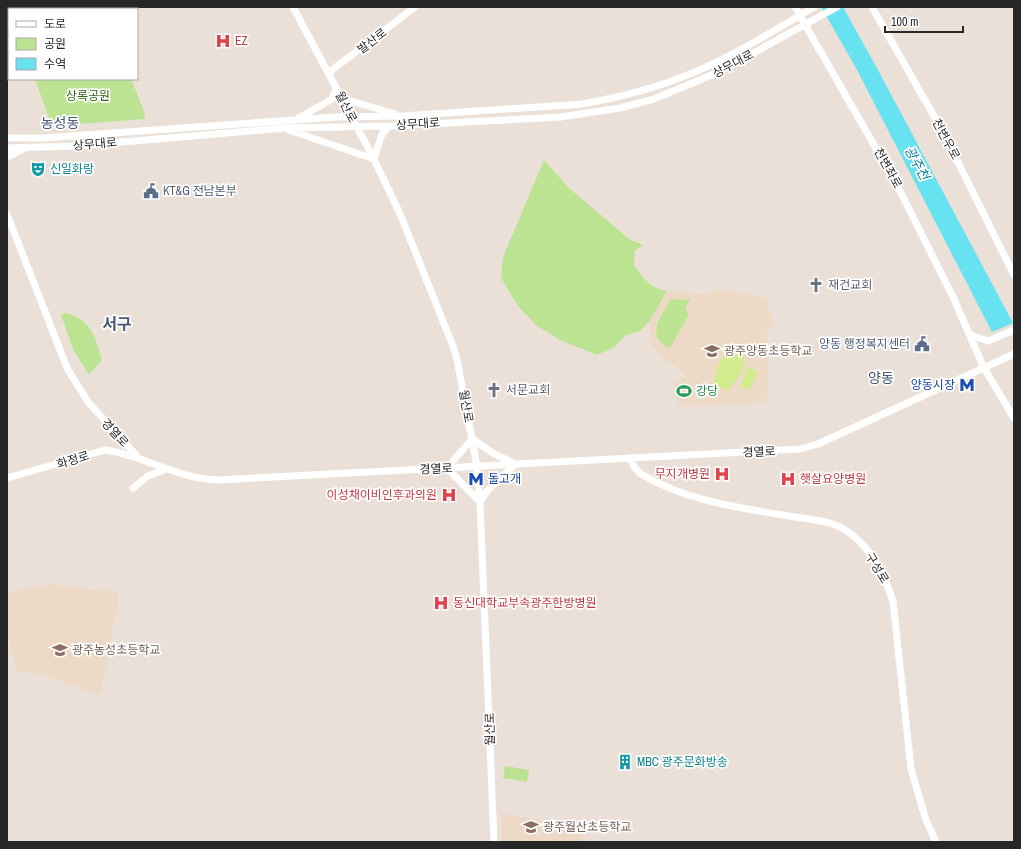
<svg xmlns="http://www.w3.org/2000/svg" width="1021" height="849" font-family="'Archivo Narrow','Noto Sans KR',sans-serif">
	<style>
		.education { fill: #eddac6 }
		.green { fill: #bbe392 }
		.pitch { fill: #d2eb8d }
		.water { fill: #67e2f0 }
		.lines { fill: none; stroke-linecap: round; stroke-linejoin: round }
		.minor { stroke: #fff; stroke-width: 7 }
		.labels { text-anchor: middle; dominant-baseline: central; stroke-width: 3.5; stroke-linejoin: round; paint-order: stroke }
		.health-label { font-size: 12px; fill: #be3a42; stroke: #fff; text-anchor: start }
		.street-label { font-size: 12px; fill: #272727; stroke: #fff }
		.park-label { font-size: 12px; fill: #336417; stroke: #fff }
		.culture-label { font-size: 12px; fill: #0d838f; stroke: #fff; text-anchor: start }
		.service-label { font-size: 12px; fill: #4e5e75; stroke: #fff; text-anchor: start }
		.worship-label { font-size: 12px; fill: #5b616d; stroke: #fff; text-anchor: start }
		.education-label { font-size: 12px; fill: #785e54; stroke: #fff; text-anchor: start }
		.transit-label { font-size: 12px; fill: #164399; stroke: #fff; text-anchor: end }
		.leisure-label { font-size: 12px; fill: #27864d; stroke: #fff; text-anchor: start }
		.water-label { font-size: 13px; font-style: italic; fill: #0a7e98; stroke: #fff }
		.quarter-label { font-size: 14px; fill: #475878; stroke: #fff }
		.district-label { font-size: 16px; font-weight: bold; fill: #475878; stroke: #fff }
	</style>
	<rect width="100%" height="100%" fill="#ebe0d8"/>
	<!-- education -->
	<path class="education" d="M717,289L767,298L773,326L767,330L768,395L766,400L760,403L679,407L673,383L685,376L681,370L663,358L651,344L649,322L667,291L708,294Z
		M48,584L117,592L119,597L100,695L44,675L27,671L16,672L7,630V593Z
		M501,813L534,819L583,833L582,842H502Z"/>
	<!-- green -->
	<path class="green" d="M35,79H131L144,111L145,119L52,126Z
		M544,160L569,188L629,239L643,245L635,251L634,265C643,278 651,289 667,291L649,322L640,331L626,335L614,347L597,355L560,340L537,326L518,306L501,278L503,257Z
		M671,299L690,300L685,309L689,314L670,348C644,338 661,316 671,299Z
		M66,313C93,321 94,336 102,360L89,375L73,349L61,315Z
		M505,766L529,770L527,782L503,778Z"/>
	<!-- pitch -->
	<path class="pitch" d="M730,348L741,349C751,364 738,377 729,389L725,390L715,384C713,372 722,357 730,348Z
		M748,367L758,372L749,390L740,386Z"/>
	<!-- water -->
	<path class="water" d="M821,7H843L878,70L1013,323L992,332L855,66Z"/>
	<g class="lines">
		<!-- minor -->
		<path class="minor" d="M293,7L374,159L401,216L453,346L457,359L477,467L480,502L494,842
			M795,7L897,185L953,297L984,368L1014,418
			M872,7L943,132L1014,275
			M328,73L415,7
			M341,98L395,114
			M297,119L332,99L336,88
			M289,130L374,159L382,134L389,126
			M7,138H43L336,117L402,116L582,104C616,98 650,90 682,77C728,60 771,32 814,7
			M7,148L76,146L285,128L389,126L560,117L620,108L654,99L719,72L837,7
			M7,157L23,149
			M7,214L67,368L88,402L137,456
			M970,335L988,341L1014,330
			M472,439L493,453L515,464
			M630,458L635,468L641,474C685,500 734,507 783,515C803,519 830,519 847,531C871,547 884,575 893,601L911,769L926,820L936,842
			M447,468L480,502
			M447,468L472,439
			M7,478L105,450C144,455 177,479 218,480L800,449L818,444L1014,354
			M133,488L148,476L166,469
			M480,502L488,490L516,464"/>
	</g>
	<!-- icons -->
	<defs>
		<g id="hospital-bare" transform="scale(1.2)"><path d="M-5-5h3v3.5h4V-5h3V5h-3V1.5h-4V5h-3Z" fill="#e0444e" stroke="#fff" stroke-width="2.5" paint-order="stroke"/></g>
		<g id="theatre-bare" transform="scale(1.2)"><path d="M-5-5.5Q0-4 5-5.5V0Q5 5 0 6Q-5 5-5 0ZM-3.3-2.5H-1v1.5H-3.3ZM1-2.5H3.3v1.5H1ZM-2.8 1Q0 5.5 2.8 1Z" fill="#0f9aa8" stroke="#fff" stroke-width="2.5" paint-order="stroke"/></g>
		<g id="civic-bare" transform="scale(1.2)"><path d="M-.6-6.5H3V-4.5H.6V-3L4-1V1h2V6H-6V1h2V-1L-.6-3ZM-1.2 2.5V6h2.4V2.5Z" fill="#5c6f8a" stroke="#fff" stroke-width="2.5" paint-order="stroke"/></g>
		<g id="church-bare" transform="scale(1.2)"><path d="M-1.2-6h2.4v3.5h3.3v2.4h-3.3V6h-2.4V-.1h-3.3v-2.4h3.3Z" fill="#6b7280" stroke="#fff" stroke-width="2.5" paint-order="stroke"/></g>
		<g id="school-bare" transform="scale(1.2)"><path d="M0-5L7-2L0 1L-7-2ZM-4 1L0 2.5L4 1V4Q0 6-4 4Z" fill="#8d6e63" stroke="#fff" stroke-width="2.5" paint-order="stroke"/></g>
		<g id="metro-bare" transform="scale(1.2)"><path d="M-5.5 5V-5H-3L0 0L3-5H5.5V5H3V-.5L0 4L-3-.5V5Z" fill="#1a4fb4" stroke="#fff" stroke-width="2.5" paint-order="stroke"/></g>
		<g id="stadium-bare" transform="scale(1.2)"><path d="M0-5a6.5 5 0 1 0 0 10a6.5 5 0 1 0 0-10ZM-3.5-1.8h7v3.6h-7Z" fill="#2e9e5b" stroke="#fff" stroke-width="2.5" paint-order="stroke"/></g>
		<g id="building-bare" transform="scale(1.2)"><path d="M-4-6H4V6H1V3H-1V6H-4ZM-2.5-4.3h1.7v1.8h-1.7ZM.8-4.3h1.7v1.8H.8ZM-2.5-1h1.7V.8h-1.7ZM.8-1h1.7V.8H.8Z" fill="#0f9aa8" stroke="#fff" stroke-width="2.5" paint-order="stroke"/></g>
	</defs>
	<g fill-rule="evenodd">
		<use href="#hospital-bare" x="223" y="41"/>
		<use href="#theatre-bare" x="38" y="169"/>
		<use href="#civic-bare" x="151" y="191"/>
		<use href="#church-bare" x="816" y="285"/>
		<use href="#civic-bare" x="922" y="344"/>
		<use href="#school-bare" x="712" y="351"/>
		<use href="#metro-bare" x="967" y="385"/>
		<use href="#church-bare" x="494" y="390"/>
		<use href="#stadium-bare" x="684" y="391"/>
		<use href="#hospital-bare" x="722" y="474"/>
		<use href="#metro-bare" x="476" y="479"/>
		<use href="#hospital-bare" x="788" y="479"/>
		<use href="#hospital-bare" x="449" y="495"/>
		<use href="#hospital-bare" x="441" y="603"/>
		<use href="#school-bare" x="60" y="650"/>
		<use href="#building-bare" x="625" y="762"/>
		<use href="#school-bare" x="531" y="827"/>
	</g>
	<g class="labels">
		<!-- health labels -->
		<g class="health-label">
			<text x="235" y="41">EZ</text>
			<text x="710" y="474" text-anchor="end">무지개병원</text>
			<text x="800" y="479">햇살요양병원</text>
			<text x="437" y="495" text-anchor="end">이성채이비인후과의원</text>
			<text x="453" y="603">동신대학교부속광주한방병원</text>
		</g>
		<!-- street labels -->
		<g class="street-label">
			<text transform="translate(372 41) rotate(-37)">발산로</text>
			<text transform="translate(733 64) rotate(-28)">상무대로</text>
			<text transform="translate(346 107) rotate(63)">월산로</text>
			<text transform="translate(418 124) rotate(-4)">상무대로</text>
			<text transform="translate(946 139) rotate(62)">천변우로</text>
			<text transform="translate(95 144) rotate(-5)">상무대로</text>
			<text transform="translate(888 168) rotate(61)">천변좌로</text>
			<text transform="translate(466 406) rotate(80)">월산로</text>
			<text transform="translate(115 433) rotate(47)">경열로</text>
			<text transform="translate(759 452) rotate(-3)">경열로</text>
			<text transform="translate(73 460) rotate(-17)">화정로</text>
			<text transform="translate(436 469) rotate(-3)">경열로</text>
			<text transform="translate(877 568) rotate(59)">구성로</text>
			<text transform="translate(490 729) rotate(-91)">월산로</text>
		</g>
		<!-- park labels -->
		<g class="park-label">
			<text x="88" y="96">상록공원</text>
		</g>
		<!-- culture labels -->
		<g class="culture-label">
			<text x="50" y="169">신일화랑</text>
			<text x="637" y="762">MBC 광주문화방송</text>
		</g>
		<!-- service labels -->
		<g class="service-label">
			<text x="163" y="191">KT&amp;G 전남본부</text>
			<text x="910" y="344" text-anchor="end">양동 행정복지센터</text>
		</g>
		<!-- worship labels -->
		<g class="worship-label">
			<text x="828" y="285">재건교회</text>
			<text x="506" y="390">서문교회</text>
		</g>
		<!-- education labels -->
		<g class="education-label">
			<text x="724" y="351">광주양동초등학교</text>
			<text x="72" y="650">광주농성초등학교</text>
			<text x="543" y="827">광주월산초등학교</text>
		</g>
		<!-- transit labels -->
		<g class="transit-label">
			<text x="955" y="385">양동시장</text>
			<text x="488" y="479" text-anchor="start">돌고개</text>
		</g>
		<!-- leisure labels -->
		<g class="leisure-label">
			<text x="696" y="391">강당</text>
		</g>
		<!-- water labels -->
		<g class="water-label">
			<text transform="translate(917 163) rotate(61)">광주천</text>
		</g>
		<!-- quarter labels -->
		<g class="quarter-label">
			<text x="60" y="123">농성동</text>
			<text x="881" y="378">양동</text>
		</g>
		<!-- district labels -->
		<g class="district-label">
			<text x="117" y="324">서구</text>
		</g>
	</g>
	<!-- border -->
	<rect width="1021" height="849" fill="none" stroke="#272727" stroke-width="16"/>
	<!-- legend -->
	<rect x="8" y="8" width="130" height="72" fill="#ffffff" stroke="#a9a9a9"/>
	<rect x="16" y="21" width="20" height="6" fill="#ffffff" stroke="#a9a9a9"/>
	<text x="44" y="28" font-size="12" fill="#272727">도로</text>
	<rect x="16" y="38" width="20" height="12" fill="#bbe392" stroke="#a9a9a9"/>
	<text x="44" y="48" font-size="12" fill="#272727">공원</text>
	<rect x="16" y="58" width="20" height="12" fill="#67e2f0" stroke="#a9a9a9"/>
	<text x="44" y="68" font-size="12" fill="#272727">수역</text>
	<!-- scale -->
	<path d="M885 26v6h78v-6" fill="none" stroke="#272727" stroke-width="2"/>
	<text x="891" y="26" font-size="12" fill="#272727" stroke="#ffffff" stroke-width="3" paint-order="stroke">100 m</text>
</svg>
